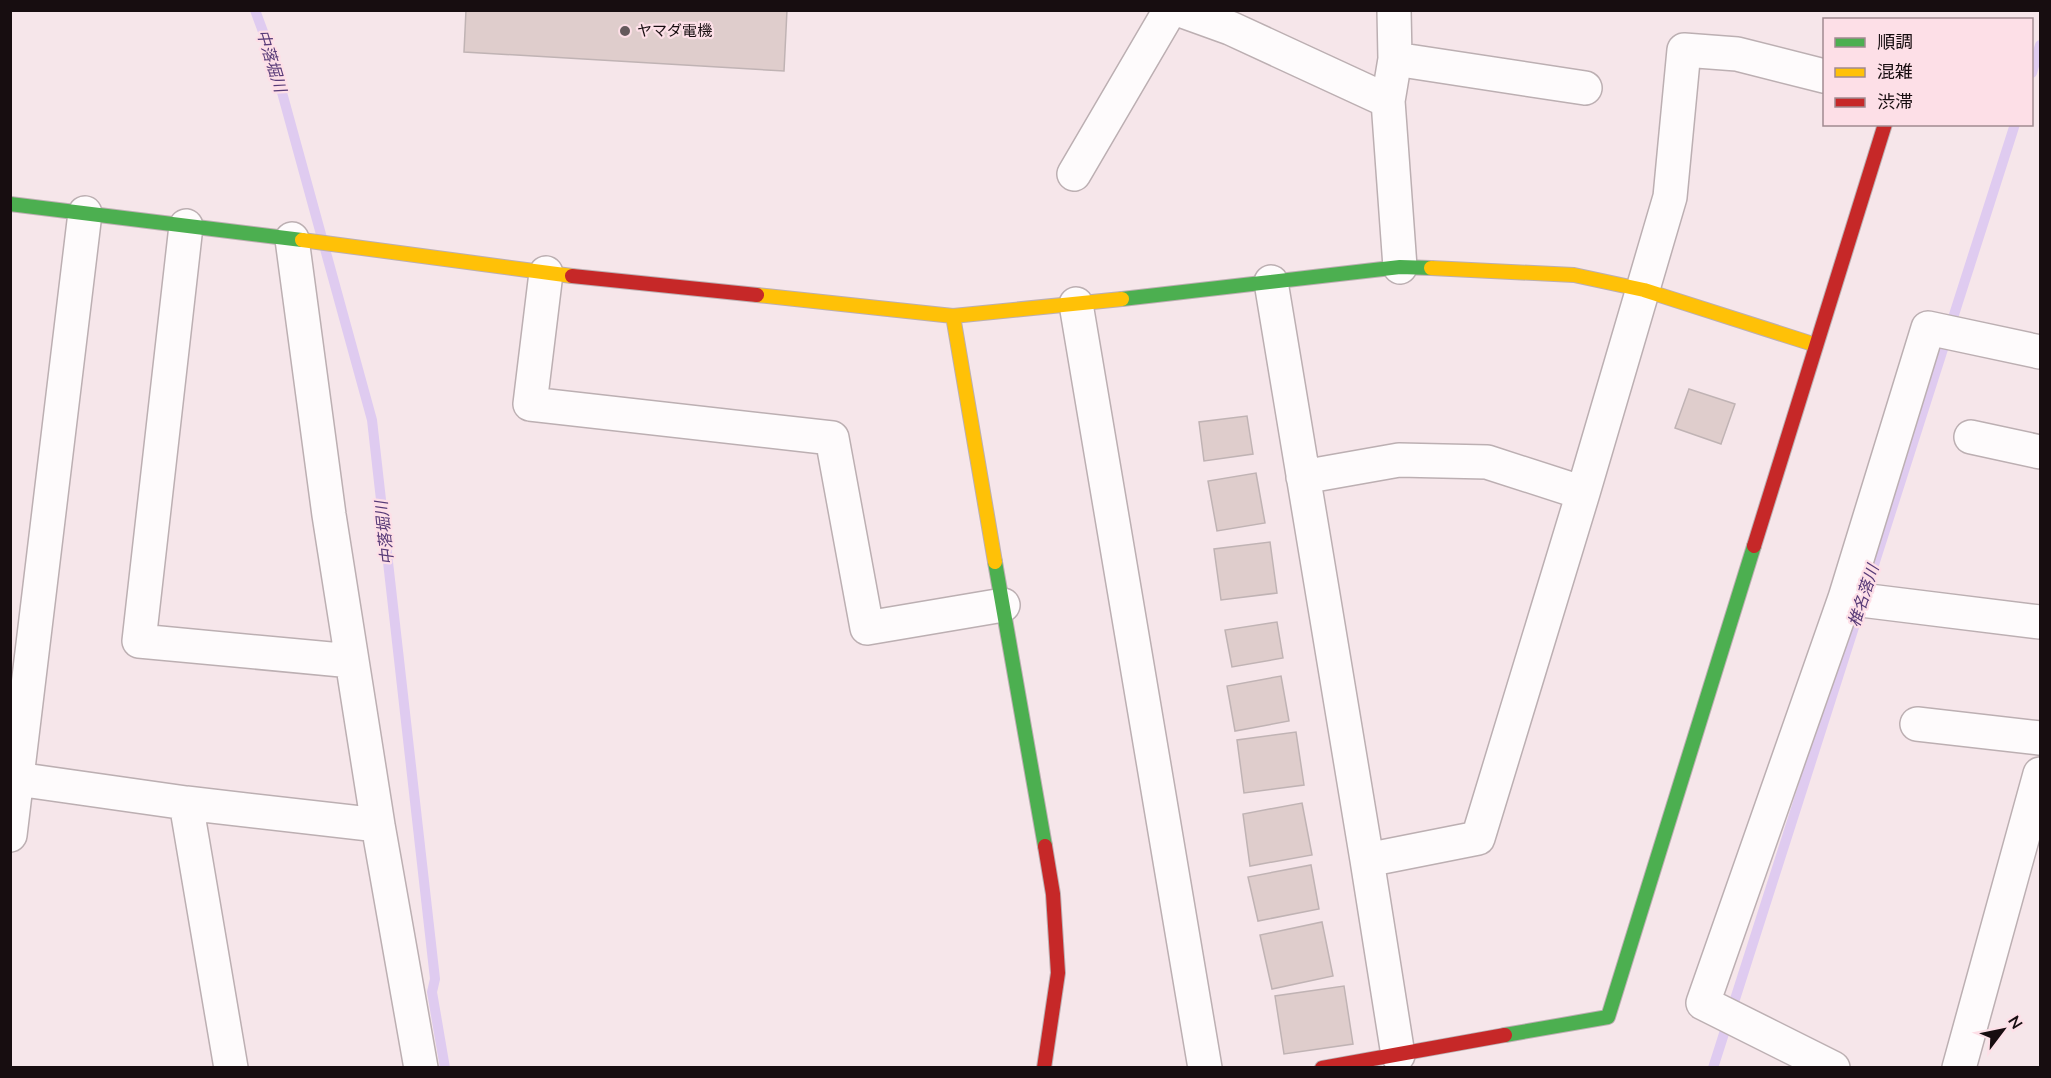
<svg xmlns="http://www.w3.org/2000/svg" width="2051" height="1078" font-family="'Nunito Sans','Noto Sans JP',sans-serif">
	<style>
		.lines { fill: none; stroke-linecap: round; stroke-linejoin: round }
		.stream { stroke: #dfcbf0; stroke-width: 10 }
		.building { fill: #dfcdcc; stroke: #c0b3b4; stroke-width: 1.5 }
		.street-casing { stroke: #bcafb2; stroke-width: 36 }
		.fast-casing { stroke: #bcafb2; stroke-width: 16 }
		.slow-casing { stroke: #bcafb2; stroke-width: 16 }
		.jam-casing { stroke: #bcafb2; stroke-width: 16 }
		.street { stroke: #fefbfc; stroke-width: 33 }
		.fast { stroke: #4caf50; stroke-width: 14 }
		.slow { stroke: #ffc107; stroke-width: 14 }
		.jam { stroke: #c62828; stroke-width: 14 }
		.poi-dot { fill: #65595c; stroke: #fddfe7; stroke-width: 2 }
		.labels { text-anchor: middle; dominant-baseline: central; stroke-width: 4.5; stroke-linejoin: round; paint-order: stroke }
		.poi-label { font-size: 15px; fill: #170d10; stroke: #fddfe7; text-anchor: start }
		.water-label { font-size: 16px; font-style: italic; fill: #573a77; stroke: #fddfe7 }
	</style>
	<rect width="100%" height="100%" fill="#f6e6ea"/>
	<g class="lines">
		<!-- stream -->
		<path class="stream" d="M255,10L272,56L372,420L435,979L432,992L445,1068
			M2032,73L2040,45
			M1713,1068L2015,124"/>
	</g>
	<!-- building -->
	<path class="building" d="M466,10H787L784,71L464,52Z
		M1689,389L1735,404L1721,444L1675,428Z
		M1247,416L1253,454L1204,461L1199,422Z
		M1256,473L1265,523L1217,531L1208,481Z
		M1270,542L1277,593L1221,600L1214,549Z
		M1277,622L1283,658L1232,667L1225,630Z
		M1281,676L1289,721L1235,731L1227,686Z
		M1296,732L1304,785L1244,793L1237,740Z
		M1302,803L1312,855L1250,866L1243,814Z
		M1311,865L1319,909L1258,921L1248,877Z
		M1322,922L1333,976L1272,989L1260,935Z
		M1344,986L1353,1044L1284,1054L1275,996Z"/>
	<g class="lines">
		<!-- street casing -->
		<g class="street-casing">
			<path id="street" d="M1180,10L1230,28L1388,101
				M1394,10L1395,59L1388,101L1400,267
				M1395,59L1585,88
				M1074,174L1170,10
				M186,226L139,641L352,661
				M292,239L329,515L378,825L421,1068
				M546,273L530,404L832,438L867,628L1003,605
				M1271,282L1367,860L1398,1055
				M1076,304L1205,1068
				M1971,437L2040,452
				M1303,477L1399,460L1487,462L1583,493
				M1845,598L2040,622
				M1917,724L2040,738
				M17,779L186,803L378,825
				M186,803L231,1068
				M10,835L85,213
				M1367,860L1478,838L1583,493L1670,197L1684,50L1737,54L1824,76
				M1833,1068L1703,1003L1845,598L1928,328L2040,352
				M1959,1068L2040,774"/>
		</g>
		<!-- fast casing -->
		<g class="fast-casing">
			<path id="fast" d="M10,204L302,240
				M1122,299L1400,267L1431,268
				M995,562L1045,846
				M1505,1035L1608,1017L1754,546"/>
		</g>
		<!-- slow casing -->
		<g class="slow-casing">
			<path id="slow" d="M302,240L572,276
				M1431,268L1574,275L1644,290L1816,345
				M757,295L953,316L1122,299
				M953,316L995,562"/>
		</g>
		<!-- jam casing -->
		<g class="jam-casing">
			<path id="jam" d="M572,276L757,295
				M1754,546L1885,124
				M1044,1068L1058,973L1053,894L1045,846
				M1322,1068L1505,1035"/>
		</g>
		<!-- street -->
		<use href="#street" class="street"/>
		<!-- fast -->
		<use href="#fast" class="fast"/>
		<!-- slow -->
		<use href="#slow" class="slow"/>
		<!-- jam -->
		<use href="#jam" class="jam"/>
	</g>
	<!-- markers -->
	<circle class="poi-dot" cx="625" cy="31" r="6"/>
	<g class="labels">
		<!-- poi labels -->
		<g class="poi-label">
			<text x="637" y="31">ヤマダ電機</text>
		</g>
		<!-- water labels -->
		<g class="water-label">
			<text transform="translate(271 61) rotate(73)">中落堀川</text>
			<text transform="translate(385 533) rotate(-96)">中落堀川</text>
			<text transform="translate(1864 596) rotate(-72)">椎名落川</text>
		</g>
	</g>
	<!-- border -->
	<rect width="2051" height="1078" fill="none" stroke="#170d10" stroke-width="24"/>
	<!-- legend -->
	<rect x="1823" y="18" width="210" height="108" fill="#fddfe7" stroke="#a18b91" stroke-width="1.5"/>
	<rect x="1835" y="38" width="30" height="9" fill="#4caf50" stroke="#a18b91" stroke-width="1.5"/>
	<text x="1877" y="48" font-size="18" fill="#170d10">順調</text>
	<rect x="1835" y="68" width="30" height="9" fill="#ffc107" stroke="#a18b91" stroke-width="1.5"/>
	<text x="1877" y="78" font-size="18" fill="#170d10">混雑</text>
	<rect x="1835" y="98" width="30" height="9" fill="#c62828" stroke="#a18b91" stroke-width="1.5"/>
	<text x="1877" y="108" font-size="18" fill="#170d10">渋滞</text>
	<!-- north arrow -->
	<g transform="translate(2003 1030) rotate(58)" stroke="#fddfe7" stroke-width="4.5" paint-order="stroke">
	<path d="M0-4.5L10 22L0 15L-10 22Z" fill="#170d10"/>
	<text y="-9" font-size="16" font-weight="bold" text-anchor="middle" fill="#170d10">N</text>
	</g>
</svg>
